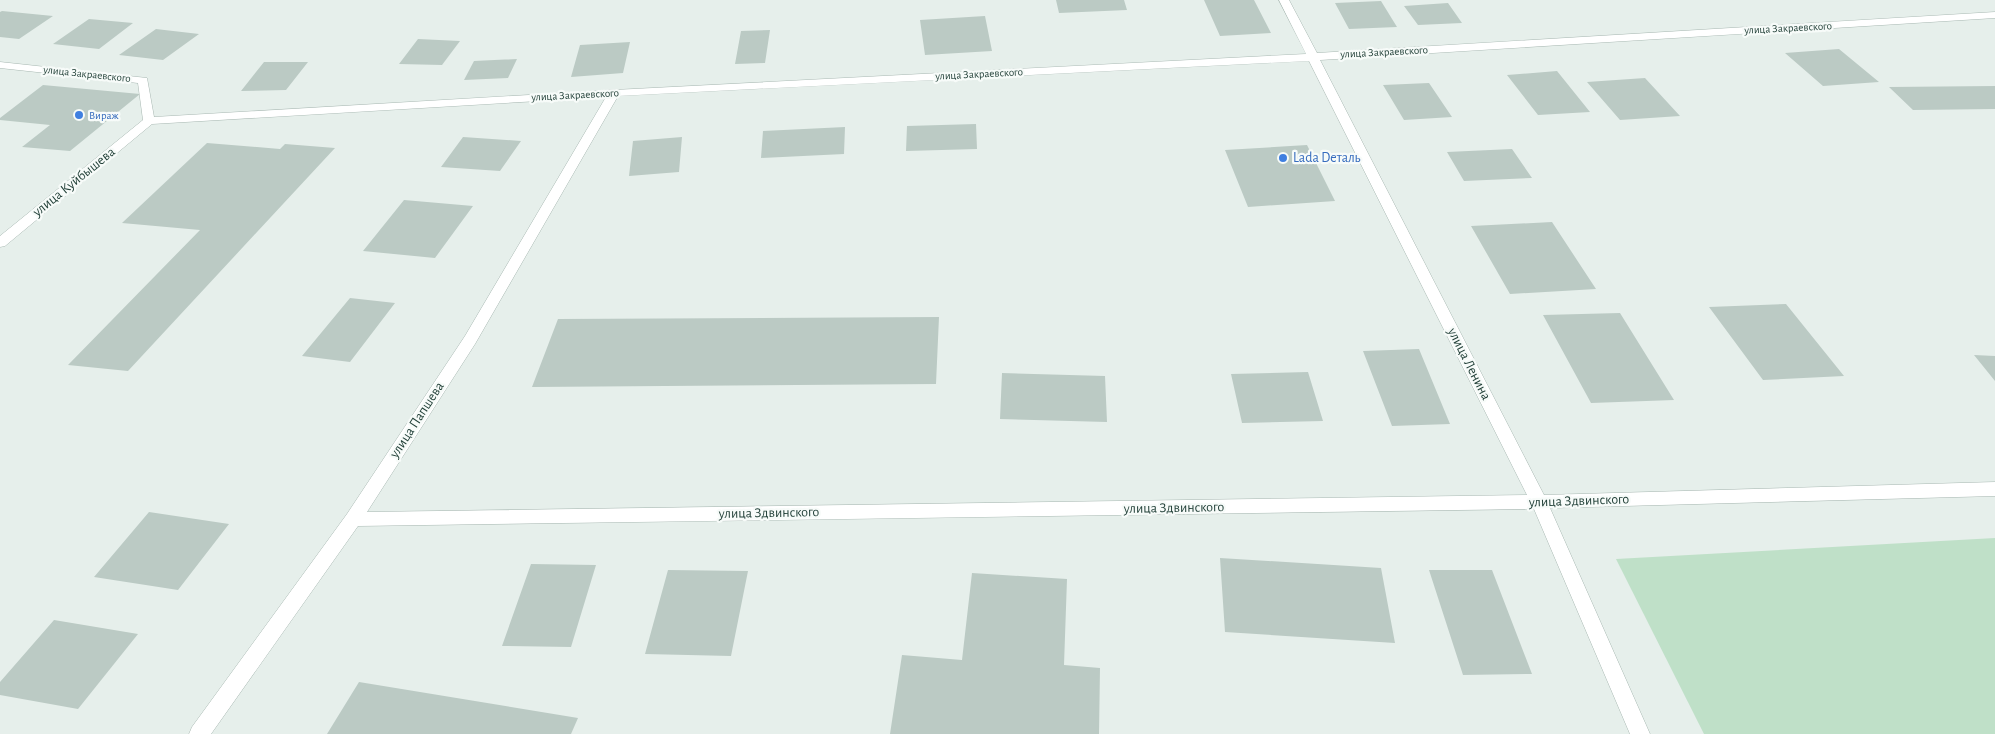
<svg xmlns="http://www.w3.org/2000/svg" width="1995" height="734" font-family="'Alegreya Sans',sans-serif">
	<style>
		.green { fill: #bfe0c8 }
		.building { fill: #bbcac4 }
		.lines { fill: none; stroke-linecap: round; stroke-linejoin: round }
		.minor-casing { stroke: #a8b8b2; stroke-width: 1 }
		.minor { fill: #fff; fill-rule: evenodd }
		.shop-dot { fill: #3f7fe0; stroke: #f7fbf9; stroke-width: 2 }
		.labels { text-anchor: middle; dominant-baseline: central; stroke-width: 4.5; stroke-linejoin: round; paint-order: stroke }
		.far-street-label { font-size: 11px; fill: #24423a; stroke: #f7fbf9 }
		.far-shop-label { font-size: 11px; fill: #366cbe; stroke: #f7fbf9; text-anchor: start }
		.shop-label { font-size: 14px; fill: #366cbe; stroke: #f7fbf9; text-anchor: start }
		.street-label { font-size: 14px; fill: #24423a; stroke: #f7fbf9 }
	</style>
	<rect width="100%" height="100%" fill="#e6efeb"/>
	<!-- green -->
	<path class="green" d="M1995,538V734H1704L1616,559Z"/>
	<!-- building -->
	<path class="building" d="M1056,0H1124L1127,10L1059,13Z
		M1204,0H1254L1271,33L1220,36Z
		M1381,1L1397,27L1349,29L1335,3Z
		M1448,3L1462,23L1418,25L1404,6Z
		M2,11L53,16L19,39L0,37V12Z
		M985,16L992,51L925,55L920,20Z
		M89,19L133,23L99,49L53,44Z
		M156,29L199,34L163,60L119,55Z
		M770,30L765,63L735,64L741,31Z
		M418,39L460,41L442,65L399,64Z
		M630,42L623,73L571,77L580,45Z
		M1839,49L1879,82L1823,86L1785,53Z
		M517,59L508,78L464,80L474,61Z
		M264,62H308L286,90L241,91Z
		M1557,71L1590,112L1538,115L1507,75Z
		M1645,78L1680,116L1620,120L1587,82Z
		M1429,83L1452,117L1404,120L1383,85Z
		M43,85L140,94L70,151L22,147L50,125L0,120V118Z
		M1995,86V109L1913,110L1889,87Z
		M976,124L977,149L906,151L907,126Z
		M845,127L844,154L761,158L763,131Z
		M463,137L521,141L500,171L441,167Z
		M682,137L679,172L629,176L633,141Z
		M207,143L280,149L285,144L335,148L128,371L68,365L200,230L122,223Z
		M1307,145L1335,201L1248,207L1225,150Z
		M1512,149L1532,178L1464,181L1447,152Z
		M404,200L473,206L435,258L363,251Z
		M1552,222L1596,289L1510,294L1471,226Z
		M350,298L395,303L350,362L302,356Z
		M1786,304L1844,376L1763,380L1709,307Z
		M1620,313L1674,400L1591,403L1543,315Z
		M939,317L936,384L532,387L558,319Z
		M1419,349L1450,424L1392,426L1363,351Z
		M1974,355L1995,356V381Z
		M1308,372L1323,421L1242,423L1231,374Z
		M1002,373L1105,376L1107,422L1000,419Z
		M149,512L229,524L178,590L94,577Z
		M1220,558L1381,568L1395,643L1225,632Z
		M531,564L596,565L571,647L502,646Z
		M668,570L748,571L731,656L645,654Z
		M1429,570H1492L1532,674L1463,675Z
		M972,573L1067,579L1064,665L1100,668L1099,734H890L902,655L962,660Z
		M54,620L138,634L78,709L0,695V682Z
		M359,682L578,718L571,734H327Z"/>
	<g class="lines">
		<!-- minor casing -->
		<g class="minor-casing">
			<path id="minor" d="M1279,0H1289L1317,53L1995,12V18L1320,60L1544,495L1995,482V496L1550,508L1650,734H1630L1534,509L358,526L211,734H189L192,727L347,514L465,336L606,97L152,124L5,246L0,247V236L143,120L138,83L0,68V62L147,78L154,117L614,90L1306,54ZM1309,61L1527,495L367,512L475,344L618,96Z"/>
		</g>
		<!-- minor -->
		<use href="#minor" class="minor"/>
	</g>
	<!-- markers -->
	<g class="shop-dot">
		<circle cx="79" cy="115" r="5"/>
		<circle cx="1283" cy="158" r="5"/>
	</g>
	<g class="labels">
		<!-- far-street labels -->
		<g class="far-street-label">
			<text transform="translate(1788 28) rotate(-3)">улица Закраевского</text>
			<text transform="translate(1384 52) rotate(-3)">улица Закраевского</text>
			<text transform="translate(87 74) rotate(6)">улица Закраевского</text>
			<text transform="translate(979 74) rotate(-3)">улица Закраевского</text>
			<text transform="translate(575 95) rotate(-3)">улица Закраевского</text>
		</g>
		<!-- far-shop labels -->
		<g class="far-shop-label">
			<text x="89" y="115">Вираж</text>
		</g>
		<!-- shop labels -->
		<g class="shop-label">
			<text x="1293" y="158">Lada Dеталь</text>
		</g>
		<!-- street labels -->
		<g class="street-label">
			<text transform="translate(74 182) rotate(-39)">улица Куйбышева</text>
			<text transform="translate(1469 364) rotate(63)">улица Ленина</text>
			<text transform="translate(417 420) rotate(-57)">улица Папшева</text>
			<text transform="translate(1579 501) rotate(-2)">улица Здвинского</text>
			<text transform="translate(1174 508) rotate(-1)">улица Здвинского</text>
			<text transform="translate(769 513) rotate(-1)">улица Здвинского</text>
		</g>
	</g>
</svg>
